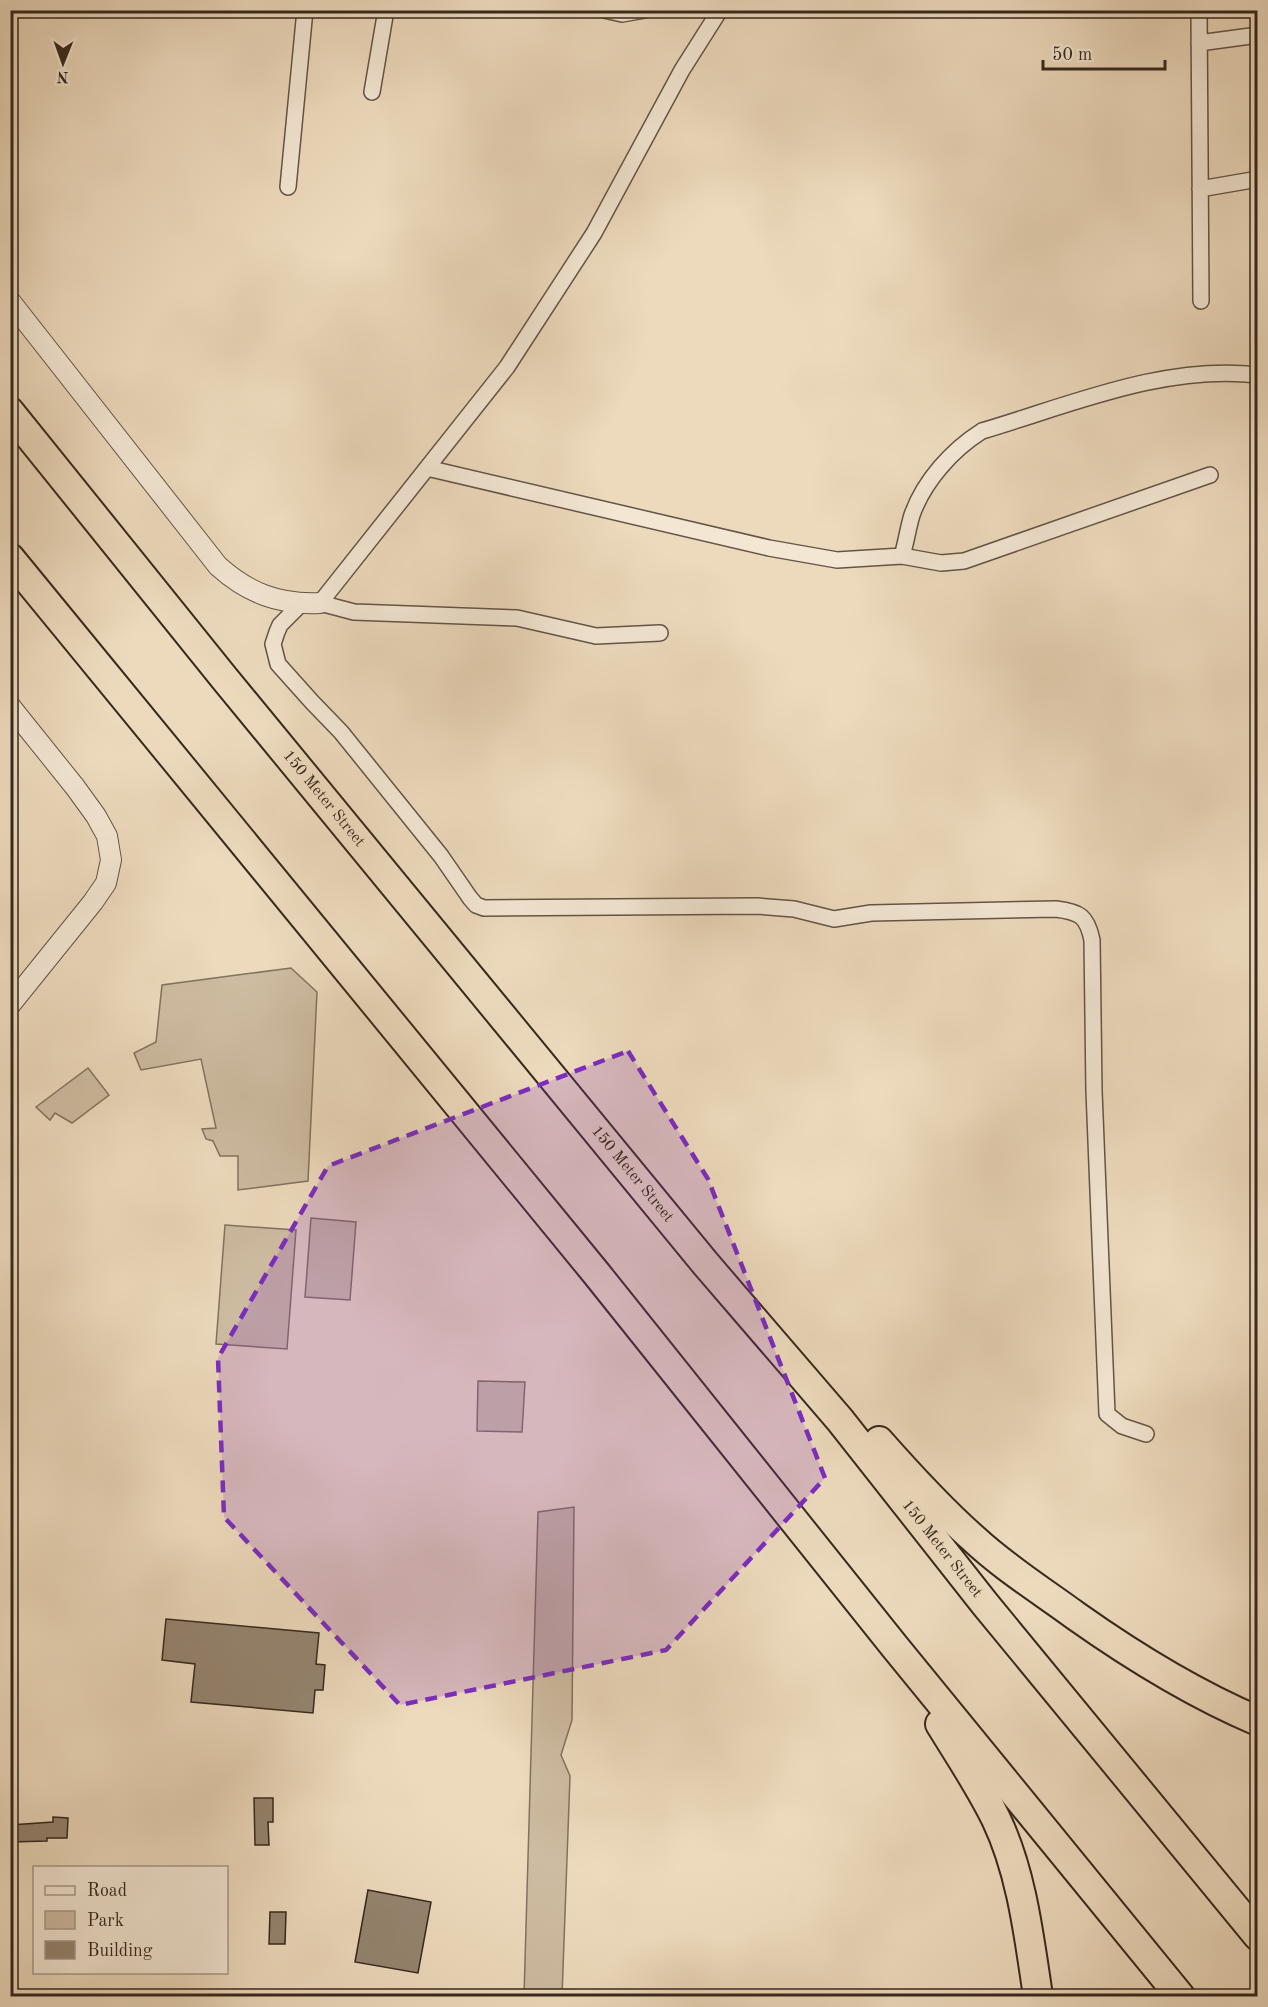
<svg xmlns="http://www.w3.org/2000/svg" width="1268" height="2007" font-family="'Old Standard TT',serif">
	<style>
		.green { fill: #cebca2; stroke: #827260; stroke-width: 1.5 }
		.building { fill: #958571; stroke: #36281e; stroke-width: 1.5 }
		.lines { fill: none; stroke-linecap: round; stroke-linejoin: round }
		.minor-casing { stroke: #645446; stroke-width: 18 }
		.tertiary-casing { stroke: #645446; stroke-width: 22 }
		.motorway-casing { stroke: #36281e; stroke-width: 32 }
		.minor { stroke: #f3e7d4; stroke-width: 15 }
		.tertiary { stroke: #f3e7d4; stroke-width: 20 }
		.motorway { stroke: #eddabd; stroke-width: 28 }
		.marked { fill: #7b2cbf; fill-opacity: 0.2; stroke: #7b2cbf; stroke-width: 4.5; stroke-dasharray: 12 8; stroke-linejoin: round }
		.labels { text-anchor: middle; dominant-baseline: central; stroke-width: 4.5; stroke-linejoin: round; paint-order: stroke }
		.street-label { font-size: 16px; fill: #36281e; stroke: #f3e7d4 }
	</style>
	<rect width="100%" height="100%" fill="#eddabd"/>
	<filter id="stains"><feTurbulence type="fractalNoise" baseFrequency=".00333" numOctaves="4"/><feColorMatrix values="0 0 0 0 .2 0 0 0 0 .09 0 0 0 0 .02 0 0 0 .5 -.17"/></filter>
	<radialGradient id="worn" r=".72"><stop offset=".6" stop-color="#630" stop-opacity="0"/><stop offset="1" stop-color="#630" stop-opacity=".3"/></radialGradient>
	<!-- green -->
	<path class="green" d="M291,968L317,992L308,1181L238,1190V1156H220L213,1141L206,1139L202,1129L216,1128L201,1059L141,1070L134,1053L156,1042L162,985Z
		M88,1068L109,1095L72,1123L55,1113L50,1120L36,1107Z
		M311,1218L356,1222L350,1300L305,1297Z
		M225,1225L296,1230L287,1349L216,1344Z
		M478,1381L525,1382L522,1432L477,1431Z
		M574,1507L572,1720L561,1755L570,1776L562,1996H524L538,1512Z"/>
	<!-- building -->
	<path class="building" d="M166,1619L319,1633L316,1664L325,1665L323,1690H315L313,1713L191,1702L195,1664L162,1660Z
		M254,1798H273V1822H268L269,1845H255Z
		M53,1817L68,1818L67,1838H47V1841L10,1842V1825L53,1822Z
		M368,1890L431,1902L418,1973L355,1962Z
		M270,1912H286L285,1944H269Z"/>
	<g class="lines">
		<!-- minor casing -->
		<g class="minor-casing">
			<path id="minor" d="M604,10L622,14L645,10
				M1199,10L1201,301
				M1199,43L1258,35
				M372,92L386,10
				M288,187L305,10
				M1200,189L1258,179
				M427,468L769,548L837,560L902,556L941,563L964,561L1210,475
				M902,556C906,543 908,528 912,515C924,481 952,450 982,431C1070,405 1164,364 1258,375
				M301,604L280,625L277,632L273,644L278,664L312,702L341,732L441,856L470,898L476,905L484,908L757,906L794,909L834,919L871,913L1056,909C1080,912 1087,916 1092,940L1094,1091L1107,1414L1122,1426L1146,1434
				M660,633L596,636L517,618L354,612L320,603L507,367L594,233L682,70L720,10"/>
		</g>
		<!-- tertiary casing -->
		<g class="tertiary-casing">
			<path id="tertiary" d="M10,301L218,566C248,593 279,605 320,603
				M10,706L75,787L96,816L107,836L111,860L106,883L93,902L10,1005"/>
		</g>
		<!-- motorway casing -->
		<g class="motorway-casing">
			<g id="motorway">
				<path id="s1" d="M10,412L225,679L705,1263L840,1420L985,1604L1258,1936"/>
				<path d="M10,558L596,1273L895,1647L1180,1996"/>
				<path d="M879,1441C909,1475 940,1509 974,1539C1005,1568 1042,1591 1076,1616C1134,1657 1192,1693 1258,1721"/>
				<path d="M940,1724C959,1755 980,1786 996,1819C1022,1873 1029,1937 1038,1996"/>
			</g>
		</g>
		<!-- minor -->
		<use href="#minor" class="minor"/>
		<!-- tertiary -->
		<use href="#tertiary" class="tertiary"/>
		<!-- motorway -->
		<use href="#motorway" class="motorway"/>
	</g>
	<!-- marked area -->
	<path class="marked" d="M628,1051L708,1179L825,1478L666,1650L400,1705L224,1517L218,1358L328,1166Z"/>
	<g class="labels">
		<!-- street labels -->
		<g class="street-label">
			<text stroke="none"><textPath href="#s1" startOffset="498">150 Meter Street</textPath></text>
			<text stroke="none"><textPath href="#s1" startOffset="984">150 Meter Street</textPath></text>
			<text stroke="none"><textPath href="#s1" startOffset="1470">150 Meter Street</textPath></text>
		</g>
	</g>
	<!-- margin -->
	<rect width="1268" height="2007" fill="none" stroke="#eddabd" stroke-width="36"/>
	<rect x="12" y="12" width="1244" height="1983" fill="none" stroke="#36281e" stroke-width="3"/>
	<rect x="18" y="18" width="1232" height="1971" fill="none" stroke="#36281e" stroke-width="1.5"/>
	<!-- legend -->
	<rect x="33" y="1866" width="195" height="108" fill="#f3e7d4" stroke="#a79b8b" stroke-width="1.5"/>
	<rect x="45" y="1886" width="30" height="9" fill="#f3e7d4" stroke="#a79b8b" stroke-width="1.5"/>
	<text x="87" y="1896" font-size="18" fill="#36281e">Road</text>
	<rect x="45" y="1911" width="30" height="18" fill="#cebca2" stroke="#a79b8b" stroke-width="1.5"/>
	<text x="87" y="1926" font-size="18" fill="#36281e">Park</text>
	<rect x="45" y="1941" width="30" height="18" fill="#958571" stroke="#a79b8b" stroke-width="1.5"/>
	<text x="87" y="1956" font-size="18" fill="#36281e">Building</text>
	<!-- north arrow -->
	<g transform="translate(63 63) rotate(181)" stroke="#f3e7d4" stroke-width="4.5" paint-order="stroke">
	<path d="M0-4.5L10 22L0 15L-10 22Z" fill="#36281e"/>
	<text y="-9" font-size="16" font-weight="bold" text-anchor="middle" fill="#36281e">N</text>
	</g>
	<!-- scale -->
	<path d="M1043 60v9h122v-9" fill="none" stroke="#36281e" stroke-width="3"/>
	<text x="1052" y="60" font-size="18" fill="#36281e" stroke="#f3e7d4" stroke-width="4.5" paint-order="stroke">50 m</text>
	<rect width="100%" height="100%" filter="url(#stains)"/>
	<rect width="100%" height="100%" fill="url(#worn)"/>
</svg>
